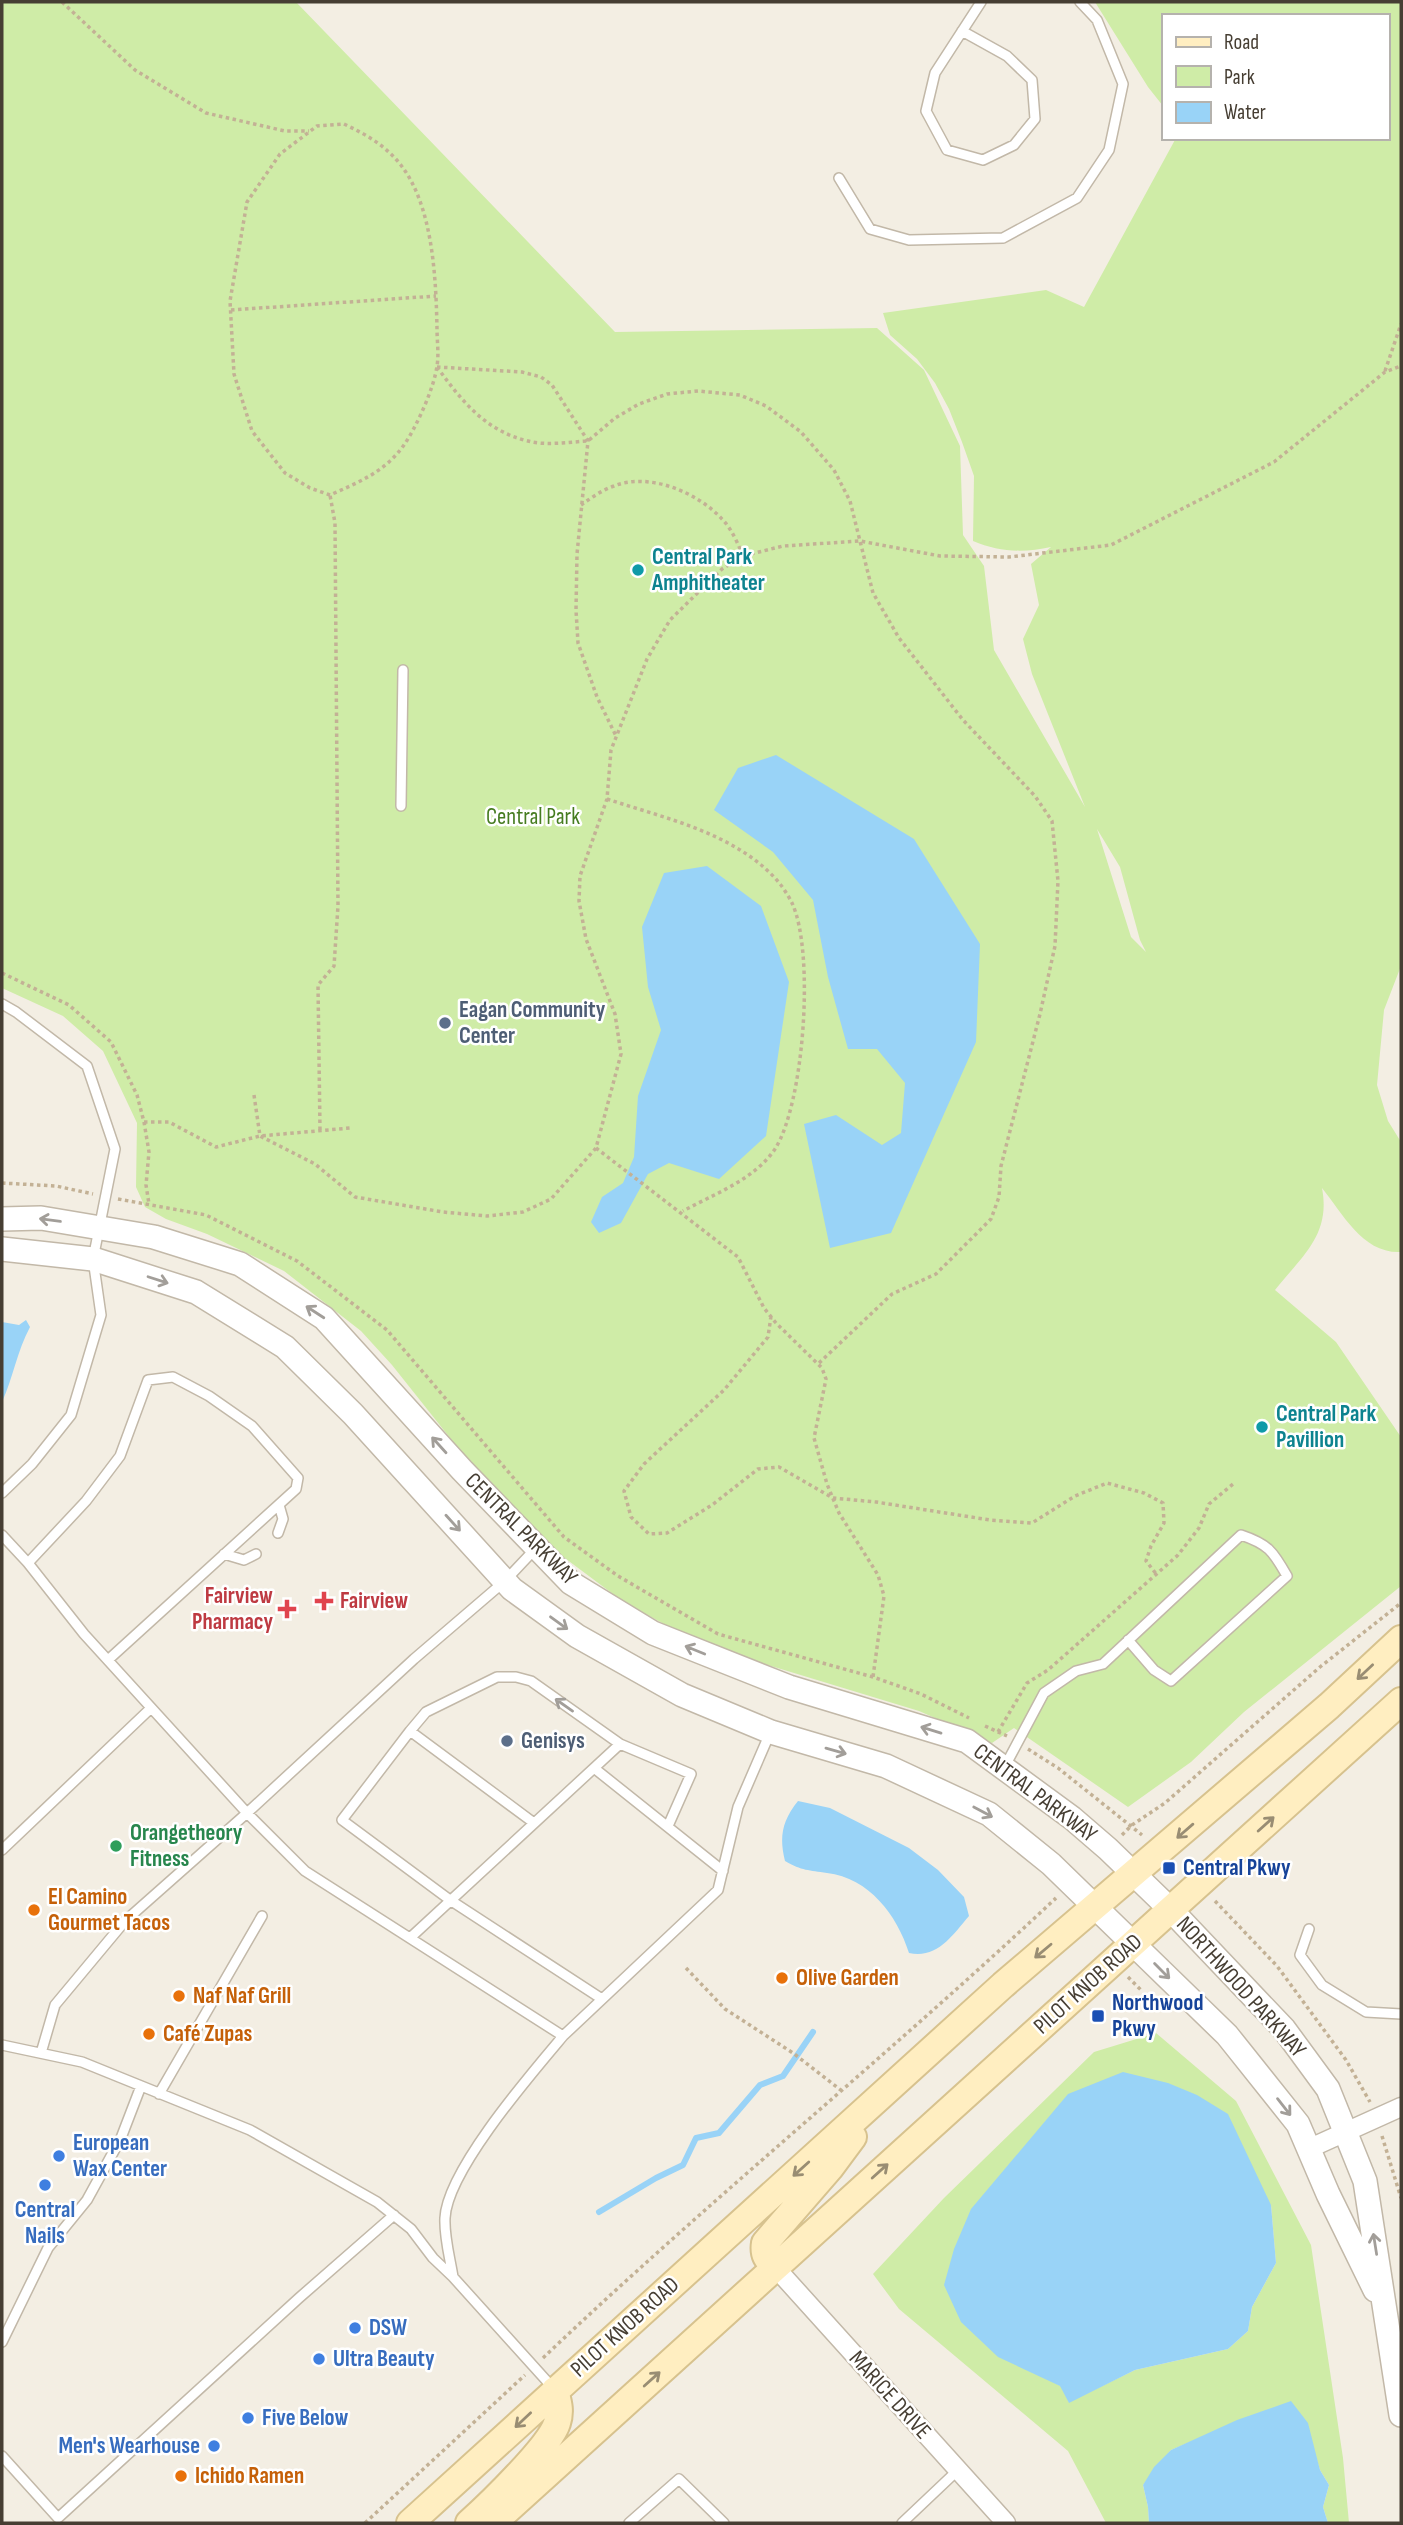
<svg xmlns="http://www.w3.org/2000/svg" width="1403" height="2525" font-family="'Sofia Sans Condensed',sans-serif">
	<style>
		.green { fill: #cfeca7; fill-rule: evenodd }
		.water { fill: #99d3f7 }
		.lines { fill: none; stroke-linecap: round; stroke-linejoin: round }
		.stream { stroke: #99d3f7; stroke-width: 6 }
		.service-casing { stroke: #c2b8a8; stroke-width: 12 }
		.minor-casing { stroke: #c2b8a8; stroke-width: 21 }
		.tertiary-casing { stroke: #c2b8a8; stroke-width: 26 }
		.secondary-casing { stroke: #d7c28e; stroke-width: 30 }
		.path { stroke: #c3b195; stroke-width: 3.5; stroke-dasharray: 3.5 3.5; stroke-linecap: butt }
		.service { stroke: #fff; stroke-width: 9 }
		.minor { stroke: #fff; stroke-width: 18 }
		.tertiary { stroke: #fff; stroke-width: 23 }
		.secondary { stroke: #ffeec1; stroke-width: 26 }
		.oneway { stroke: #a29e99 }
		.oneway2 { stroke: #998d73 }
		.culture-dot { fill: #0f9aa8; stroke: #fff; stroke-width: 2.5 }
		.service-dot { fill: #5c6f8a; stroke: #fff; stroke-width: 2.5 }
		.health-dot { fill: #e0444e; stroke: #fff; stroke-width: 2.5 }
		.leisure-dot { fill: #2e9e5b; stroke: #fff; stroke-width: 2.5 }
		.transit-dot { fill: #1a4fb4; stroke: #fff; stroke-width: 2.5 }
		.food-dot { fill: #e8710a; stroke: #fff; stroke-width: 2.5 }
		.shop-dot { fill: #3f7fe0; stroke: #fff; stroke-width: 2.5 }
		.labels { text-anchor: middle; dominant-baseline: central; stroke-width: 5; stroke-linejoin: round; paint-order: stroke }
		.culture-label { font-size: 23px; font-weight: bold; fill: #0d838f; stroke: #fff; text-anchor: start }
		.park-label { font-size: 23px; fill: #467c21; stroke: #fff }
		.service-label { font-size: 23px; font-weight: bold; fill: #4e5e75; stroke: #fff; text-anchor: start }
		.street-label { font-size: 23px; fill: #463e33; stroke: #fff }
		.health-label { font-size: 23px; font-weight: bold; fill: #be3a42; stroke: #fff; text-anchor: end }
		.leisure-label { font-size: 23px; font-weight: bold; fill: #27864d; stroke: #fff; text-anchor: start }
		.transit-label { font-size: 23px; font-weight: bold; fill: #164399; stroke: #fff; text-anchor: start }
		.food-label { font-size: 23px; font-weight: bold; fill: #c56008; stroke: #fff; text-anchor: start }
		.shop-label { font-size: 23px; font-weight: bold; fill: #366cbe; stroke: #fff; text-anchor: start }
	</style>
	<rect width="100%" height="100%" fill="#f3eee3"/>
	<!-- green -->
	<path class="green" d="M2,2H296L615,332L877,328L924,370L960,446L963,535L984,566L994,650L1085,807L1032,674L1023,639L1039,605L1031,564L1051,547C1024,553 999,552 973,541L974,476L962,442L949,409L935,383L917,359L890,335L883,313L1046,290L1084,307L1176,138H1387V16H1163V106L1148,87L1095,2H1401V966L1384,1010L1377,1085L1388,1121L1401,1142V1252C1363,1254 1343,1214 1322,1188C1331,1235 1302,1256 1275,1290L1336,1342L1401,1437V1586L1244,1712L1191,1762L1128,1807L1014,1728L992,1743L919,1711L705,1646L625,1603L550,1547L462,1453L392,1365L361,1331L284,1271L207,1234L166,1219L145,1207L136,1187L137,1123L103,1051L63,1016L2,988ZM1097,829L1120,867L1140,940L1146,952L1131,937Z
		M1156,2033L1236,2101L1311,2245L1343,2458L1349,2523H1328L1323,2507L1329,2485L1320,2470L1315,2454L1197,2439L1171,2450L1143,2485L1148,2507L1149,2523H1106L1068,2451L899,2309L873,2274L944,2198L1094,2052ZM1271,2205L1276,2263L1252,2307L1248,2331L1228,2349L1135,2370L1069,2402L1061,2386L1037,2374Z"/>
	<!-- water -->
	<path class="water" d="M776,755L914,839L980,944L976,1042L891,1233L830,1248L804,1124L836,1115L882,1145L901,1133L905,1083L877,1049H848L828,977L813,900L773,852L714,810L738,768Z
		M707,866L761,906L789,982L766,1136L719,1179L669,1163L648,1174L621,1223L599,1233L591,1222L602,1197L623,1183L634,1157L638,1096L661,1030L648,987L642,927L664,873Z
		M26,1320L30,1327C17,1351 13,1378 2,1402V1322L19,1325Z
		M798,1801L830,1808L909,1848L938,1870L964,1897L969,1916C952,1936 937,1959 909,1953C897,1915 869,1878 827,1873C809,1870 802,1871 785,1861C779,1837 782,1821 798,1801Z
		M1123,2072L1168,2083L1197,2095L1228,2114L1271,2205L1276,2263L1252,2307L1248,2331L1228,2349L1135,2370L1069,2403L1060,2386L998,2357L961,2322L944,2285L954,2249L971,2209L1068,2094Z
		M1291,2401L1308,2423L1320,2470L1329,2485L1323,2507L1328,2523H1149L1148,2507L1143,2485L1154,2467L1171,2450L1237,2420Z"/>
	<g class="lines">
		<!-- stream -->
		<path class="stream" d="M599,2212L656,2178L683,2165L696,2138L719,2133L760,2085L783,2076L813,2032"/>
		<!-- service casing -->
		<g class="service-casing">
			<path id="service" d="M962,31L1007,56L1032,80L1035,119L1014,145L983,160L947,150L926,111L935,73L981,2
				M839,178L870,229L909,240L1003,238L1077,198L1109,150L1123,84L1097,20L1080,2
				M401,806L403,670
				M2,1004L16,1012L87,1066L115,1149L93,1259L101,1315L71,1415L32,1464L2,1493
				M278,1533L283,1519L279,1505
				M2,1535L28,1563L84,1634L247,1813L414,1659L505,1581L537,1547
				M224,1554L244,1560L256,1554
				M28,1563L86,1501L120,1456L148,1380L173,1377L209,1396L252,1426L298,1478L296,1489L108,1660
				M410,1731L426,1712L497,1677H516L531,1681L620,1744
				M594,1768L723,1871
				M1004,1768L1044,1693L1076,1671L1103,1664L1241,1535C1268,1544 1273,1551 1287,1576L1171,1681L1154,1670L1128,1640
				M534,1823L410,1731L342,1820L450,1900L602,1999
				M2,1850L150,1709
				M1309,1929L1300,1955L1322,1985L1366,2012L1401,2014
				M410,1938L620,1744L691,1774L668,1826
				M2,2045L82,2062L250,2130L377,2202L411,2229L433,2258L453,2277L554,2389
				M41,2053L55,2005L125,1921L247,1813L305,1871L563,2036L718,1890L738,1807L770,1733
				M159,2094L262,1916
				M453,2277C450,2258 444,2237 445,2218C447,2171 531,2074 563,2036
				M2,2342L48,2248L87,2200L121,2138L141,2086
				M2,2456L58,2518L299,2298L394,2215
				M629,2523L679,2479L724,2523
				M902,2523L958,2470"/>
		</g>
		<!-- minor casing -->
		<g class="minor-casing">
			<path id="minor" d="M1308,2149L1401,2107
				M775,2267L1006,2523"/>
		</g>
		<!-- tertiary casing -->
		<g class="tertiary-casing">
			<path id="tertiary" d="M2,1219L41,1218L154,1237L240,1264L324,1318L462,1470L571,1583L653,1633L789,1687L967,1741L1072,1818L1108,1849L1171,1910L1284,2029L1328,2089L1365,2181L1401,2415
				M2,1249L93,1259L196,1292L285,1347L353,1414L512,1589L577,1636L682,1695L771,1732L886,1766L989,1814L1051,1864L1227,2035L1298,2124L1328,2194L1375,2290"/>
		</g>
		<!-- secondary casing -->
		<g class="secondary-casing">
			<path id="secondary" d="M775,2267C767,2259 763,2255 765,2243L830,2168L853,2137
				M410,2523L1003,1985L1329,1706L1401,1639
				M469,2523C489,2505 550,2446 557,2423C561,2411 558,2402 555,2390
				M493,2523L1401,1701"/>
		</g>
		<!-- path -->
		<path class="path" d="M62,2L135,70L206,113L285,131H309
			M344,124C365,134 385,145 400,164C433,205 436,278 437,329C437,341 439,354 437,366C434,388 417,426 404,445C385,472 359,482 330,495L310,488L285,473L252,431L234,374L230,301L247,202L280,154L317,126Z
			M231,310L436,296
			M437,367C461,400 485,431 528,441C546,446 569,442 588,441L615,418L639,404L667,394L698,391L740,395L766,406L801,432L834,470L850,501L873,593L899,638L963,720L1035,796L1052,821L1058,881L1055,946L1040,1014L1001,1166L999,1197L991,1219L936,1274L892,1294L818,1364
			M437,367L522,372L541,377L552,385L588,441L577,554L576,610L578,643L597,697L616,736
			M1385,371L1401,324
			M581,505C591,498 602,490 614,486C649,472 697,492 722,519C732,529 738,544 743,556
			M607,799C664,818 731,832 774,877C781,884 788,895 792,903C815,952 804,1104 775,1149C754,1180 714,1194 683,1211
			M2,973L69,1005L111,1042L137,1095L144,1122L149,1152L146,1185L149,1204
			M254,1095L260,1136L315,1164L355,1197L443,1212L487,1216L523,1212L551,1199L596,1148L621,1054L615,1014L586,939L579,901L580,876L607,799L611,750L647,659L670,620L722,569L743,556L783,546L860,541L940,556L1009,557L1111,545L1274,462L1385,372L1401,366
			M144,1122H169L216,1147L260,1136L350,1128
			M320,1130L318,985L334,966L338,906L335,523L330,495
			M596,1148L738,1257L764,1308L776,1323L822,1368L826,1379L814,1438L827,1484L839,1513L878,1575L884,1596L873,1677
			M2,1183L56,1186L93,1194
			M118,1199L206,1215L297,1261L387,1330L564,1537L618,1576L718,1634L873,1677L921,1694L969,1718
			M771,1316L768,1337L724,1390L644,1464L624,1491L631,1517L649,1534L667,1533L712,1505L758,1469L779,1467L833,1498L876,1502L990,1520L1032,1523L1075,1496L1107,1483L1144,1493L1163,1503L1164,1523L1151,1546L1146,1561L1157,1575
			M985,1726L1007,1736
			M998,1732L1027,1683L1048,1670L1178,1555L1199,1528L1209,1504L1233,1484
			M1028,1749L1058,1768L1142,1835
			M1122,1835L1132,1825L1165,1803L1320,1667L1401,1603
			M1215,1901L1277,1966L1346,2060L1370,2102
			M686,1968L725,2009L793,2053L842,2091
			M1128,1977L1141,1990
			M1382,2136L1401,2198
			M543,2358C710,2199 889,2055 1056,1898
			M365,2523L525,2375"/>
		<!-- service -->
		<use href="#service" class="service"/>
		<!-- minor -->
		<use href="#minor" class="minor"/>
		<!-- tertiary -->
		<use href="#tertiary" class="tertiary"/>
		<!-- secondary -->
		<use href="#secondary" class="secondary"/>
	</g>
	<!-- one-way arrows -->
	<defs><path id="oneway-shaft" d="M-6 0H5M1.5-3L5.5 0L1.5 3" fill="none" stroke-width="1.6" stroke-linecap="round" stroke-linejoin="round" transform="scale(1.75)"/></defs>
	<g class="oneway">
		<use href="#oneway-shaft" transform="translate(50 1220) rotate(-172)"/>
		<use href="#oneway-shaft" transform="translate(158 1280) rotate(18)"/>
		<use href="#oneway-shaft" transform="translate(315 1312) rotate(-147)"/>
		<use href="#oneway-shaft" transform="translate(439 1445) rotate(-132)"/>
		<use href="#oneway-shaft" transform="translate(453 1523) rotate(48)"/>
		<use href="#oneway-shaft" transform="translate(559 1623) rotate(36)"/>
		<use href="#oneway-shaft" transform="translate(695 1650) rotate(-158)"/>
		<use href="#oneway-shaft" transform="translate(564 1705) rotate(-145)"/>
		<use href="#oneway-shaft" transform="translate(931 1730) rotate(-163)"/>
		<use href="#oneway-shaft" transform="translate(836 1751) rotate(16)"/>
		<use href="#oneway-shaft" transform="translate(983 1812) rotate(28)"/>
		<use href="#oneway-shaft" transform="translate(1162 1971) rotate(45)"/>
		<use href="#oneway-shaft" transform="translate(1284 2107) rotate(52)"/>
		<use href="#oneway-shaft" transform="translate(1375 2244) rotate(-99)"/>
	</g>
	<g class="oneway2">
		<use href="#oneway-shaft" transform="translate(1365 1672) rotate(137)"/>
		<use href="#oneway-shaft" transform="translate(1266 1824) rotate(-42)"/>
		<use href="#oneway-shaft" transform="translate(1185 1831) rotate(139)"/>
		<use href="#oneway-shaft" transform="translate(1043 1951) rotate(140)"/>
		<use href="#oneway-shaft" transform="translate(801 2169) rotate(138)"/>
		<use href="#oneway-shaft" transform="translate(880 2171) rotate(-42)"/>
		<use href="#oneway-shaft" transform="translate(652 2379) rotate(-42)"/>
		<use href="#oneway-shaft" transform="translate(523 2420) rotate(137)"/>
	</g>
	<!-- markers -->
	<g class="culture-dot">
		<circle cx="638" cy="570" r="7"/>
		<circle cx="1262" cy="1427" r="7"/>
	</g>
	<g class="service-dot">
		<circle cx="445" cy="1023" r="7"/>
		<circle cx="507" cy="1741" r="7"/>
	</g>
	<g class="health-dot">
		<path d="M320.5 1590.5h7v7h7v7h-7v7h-7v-7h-7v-7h7z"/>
		<path d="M283.5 1598.5h7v7h7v7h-7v7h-7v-7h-7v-7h7z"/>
	</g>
	<circle class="leisure-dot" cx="116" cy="1846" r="7"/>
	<g class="transit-dot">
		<rect x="1162" y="1861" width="14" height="14" rx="3.5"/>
		<rect x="1091" y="2009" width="14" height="14" rx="3.5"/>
	</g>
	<g class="food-dot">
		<circle cx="34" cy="1910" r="7"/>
		<circle cx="782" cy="1978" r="7"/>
		<circle cx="179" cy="1996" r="7"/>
		<circle cx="149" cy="2034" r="7"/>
		<circle cx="181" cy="2476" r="7"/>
	</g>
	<g class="shop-dot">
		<circle cx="59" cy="2156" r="7"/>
		<circle cx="45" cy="2185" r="7"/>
		<circle cx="355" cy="2328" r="7"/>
		<circle cx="319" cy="2359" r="7"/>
		<circle cx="248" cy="2418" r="7"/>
		<circle cx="214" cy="2446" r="7"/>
	</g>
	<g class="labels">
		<!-- culture labels -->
		<g class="culture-label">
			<text x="652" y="557">Central Park<tspan x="652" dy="26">Amphitheater</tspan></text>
			<text x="1276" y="1414">Central Park<tspan x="1276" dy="26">Pavillion</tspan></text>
		</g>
		<!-- park labels -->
		<g class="park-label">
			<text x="533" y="817">Central Park</text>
		</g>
		<!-- service labels -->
		<g class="service-label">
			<text x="459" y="1010">Eagan Community<tspan x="459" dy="26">Center</tspan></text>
			<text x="521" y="1741">Genisys</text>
		</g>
		<!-- street labels -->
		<g class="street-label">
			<text transform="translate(521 1529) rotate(45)">CENTRAL PARKWAY</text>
			<text transform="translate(1035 1793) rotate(37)">CENTRAL PARKWAY</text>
			<text transform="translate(1088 1984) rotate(-42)">PILOT KNOB ROAD</text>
			<text transform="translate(1241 1987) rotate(48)">NORTHWOOD PARKWAY</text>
			<text transform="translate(625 2327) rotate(-42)">PILOT KNOB ROAD</text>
			<text transform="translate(890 2395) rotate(48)">MARICE DRIVE</text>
		</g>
		<!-- health labels -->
		<g class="health-label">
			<text x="273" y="1596">Fairview<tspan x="273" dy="26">Pharmacy</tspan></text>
			<text x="340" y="1601" text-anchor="start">Fairview</text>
		</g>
		<!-- leisure labels -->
		<g class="leisure-label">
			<text x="130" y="1833">Orangetheory<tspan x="130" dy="26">Fitness</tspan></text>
		</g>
		<!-- transit labels -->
		<g class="transit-label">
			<text x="1183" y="1868">Central Pkwy</text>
			<text x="1112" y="2003">Northwood<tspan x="1112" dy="26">Pkwy</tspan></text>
		</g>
		<!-- food labels -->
		<g class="food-label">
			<text x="48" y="1897">El Camino<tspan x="48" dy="26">Gourmet Tacos</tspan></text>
			<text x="796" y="1978">Olive Garden</text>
			<text x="193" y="1996">Naf Naf Grill</text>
			<text x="163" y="2034">Café Zupas</text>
			<text x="195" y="2476">Ichido Ramen</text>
		</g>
		<!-- shop labels -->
		<g class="shop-label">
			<text x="73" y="2143">European<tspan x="73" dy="26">Wax Center</tspan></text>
			<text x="45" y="2210" text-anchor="middle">Central<tspan x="45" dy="26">Nails</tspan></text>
			<text x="369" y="2328">DSW</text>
			<text x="333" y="2359">Ultra Beauty</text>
			<text x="262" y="2418">Five Below</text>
			<text x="200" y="2446" text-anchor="end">Men's Wearhouse</text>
		</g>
	</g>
	<!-- border -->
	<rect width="1403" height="2525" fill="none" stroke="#463e33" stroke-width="7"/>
	<!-- legend -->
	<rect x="1162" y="14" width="228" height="126" fill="#ffffff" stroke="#b5b2ad" stroke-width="2"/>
	<rect x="1176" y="37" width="35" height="10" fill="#ffeec1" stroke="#b5b2ad" stroke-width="2"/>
	<text x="1224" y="49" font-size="21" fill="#463e33">Road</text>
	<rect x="1176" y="66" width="35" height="21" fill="#cfeca7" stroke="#b5b2ad" stroke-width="2"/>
	<text x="1224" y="84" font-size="21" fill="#463e33">Park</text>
	<rect x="1176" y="102" width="35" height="21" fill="#99d3f7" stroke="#b5b2ad" stroke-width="2"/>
	<text x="1224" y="119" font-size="21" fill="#463e33">Water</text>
</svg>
